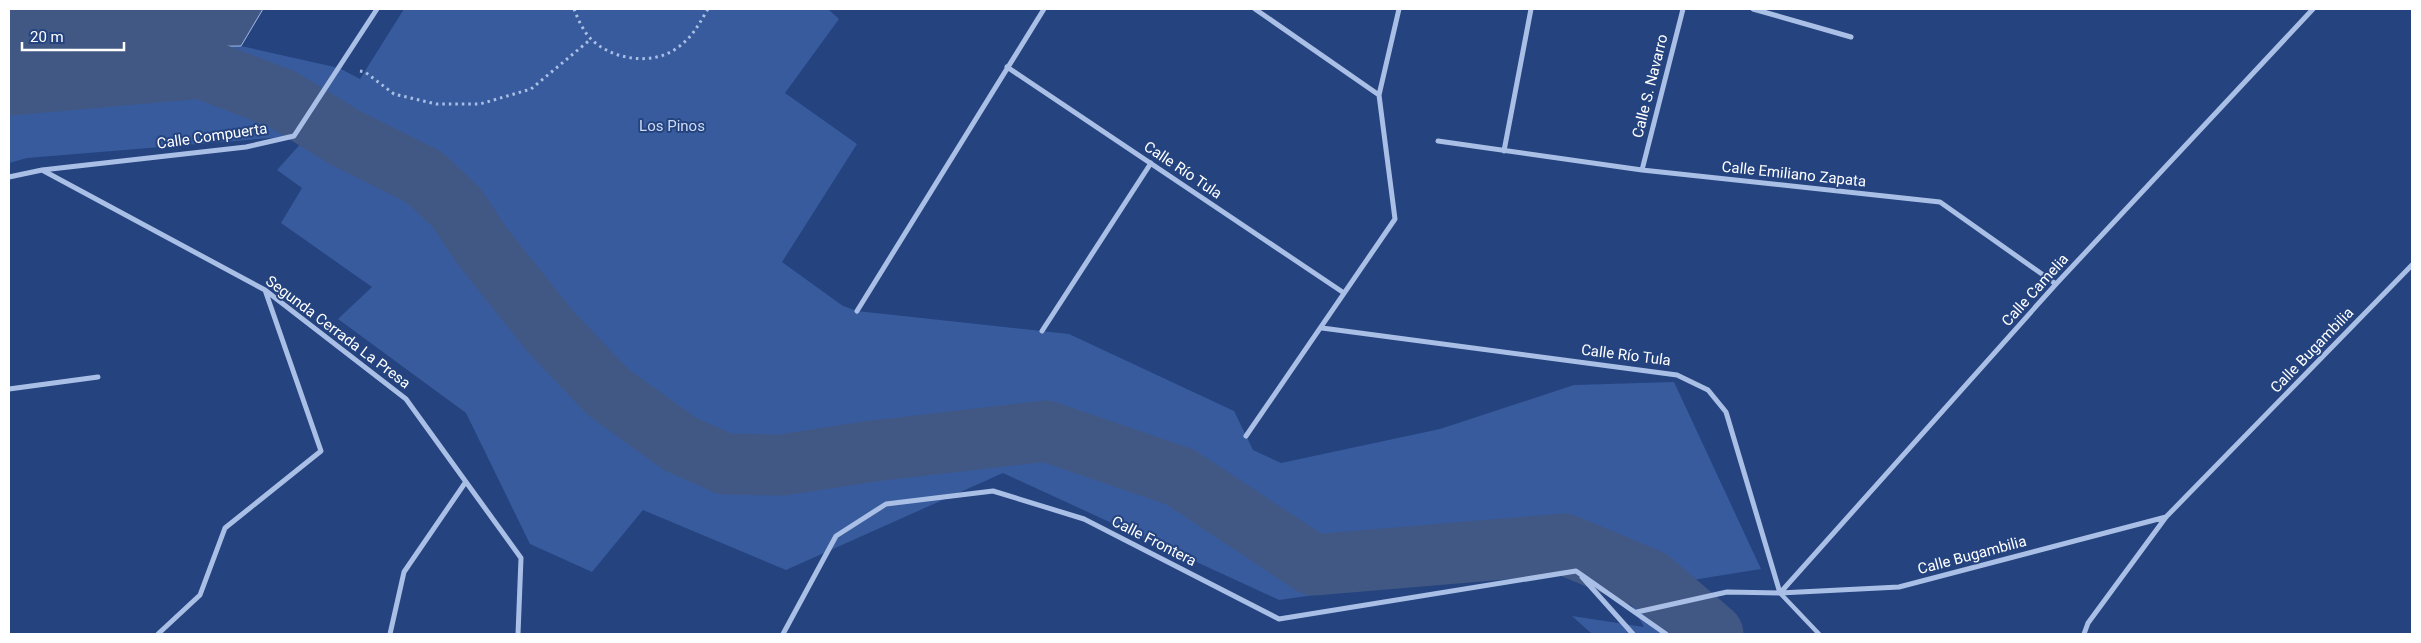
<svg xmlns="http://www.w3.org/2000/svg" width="2421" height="643" font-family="Roboto,sans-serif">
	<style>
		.green { fill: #385b9d }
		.water { fill: #425884; stroke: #9eb9e7 }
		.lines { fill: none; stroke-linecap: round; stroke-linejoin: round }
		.river { stroke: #425884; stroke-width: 61 }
		.path { stroke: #aabfe6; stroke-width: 3; stroke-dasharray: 2.5 4; stroke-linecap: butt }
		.pedestrian { stroke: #aabfe6; stroke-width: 4.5 }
		.minor { stroke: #aabfe6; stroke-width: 5 }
		.labels { text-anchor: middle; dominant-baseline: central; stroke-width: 4; stroke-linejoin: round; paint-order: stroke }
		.street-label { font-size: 15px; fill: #fff; stroke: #24437f }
		.park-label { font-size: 15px; fill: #cddbf5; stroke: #24437f }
	</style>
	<rect width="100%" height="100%" fill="#24437f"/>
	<!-- green -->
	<path class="green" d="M404,9H828L839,19L785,93L857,144L782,262L843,306L857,311L1069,334L1234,411L1253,450L1281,463L1440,429L1574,385L1674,382L1761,569L1680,582L1710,612L1741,634H1592L1572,616L1644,627L1625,593L1552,561L1279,600L1003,473L786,570L643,510L592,572L530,544L466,413L338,319L372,287L281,223L302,188L277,170L304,140L294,136L27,158L9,163V72L166,47L241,46L339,68L360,79Z"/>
	<!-- water -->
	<path class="water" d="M9,9H263L241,46L166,47L9,72Z"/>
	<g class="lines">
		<!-- river -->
		<path class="river" d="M9,85L201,68L282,99L344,137L424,177L457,208L482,246L550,331L608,392L680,444L725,464L782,465L873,451L1046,431L1180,477L1313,565L1564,544L1650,580L1713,634"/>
		<!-- path -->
		<path class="path" d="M574,9C578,19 583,31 591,39C612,60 653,66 677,48C692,38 699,24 708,9
			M360,71L365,72L394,94L436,104H480L531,89L591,39"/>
		<!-- pedestrian -->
		<path class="pedestrian" d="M1780,593L1819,634"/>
		<!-- minor -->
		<path class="minor" d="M1255,9L1379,95
			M1753,9L1851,37
			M1007,67L1344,293
			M1438,141L1642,170L1940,202L2056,284
			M1504,151L1531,9
			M42,170L265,290L406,399L521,558L518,634
			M1642,170L1683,9
			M9,177L42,170L246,147L294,136L377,9
			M857,311L1044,9
			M1322,328L1677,375L1708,390L1726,412L1780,593
			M1042,331L1151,163
			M9,389L98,377
			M1246,436L1395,219L1379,95L1399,9
			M1582,577L1633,634
			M1780,593L2056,284L2313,9
			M1637,612L1727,592L1780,593L1899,587L2166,517
			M158,634L200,595L225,528L321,451L265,290
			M390,634L404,572L465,483
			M783,634L836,536L886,504L993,491L1084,519L1279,619L1576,571L1666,634
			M2084,634L2088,623L2166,517L2412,265"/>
	</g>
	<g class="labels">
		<!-- street labels -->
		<g class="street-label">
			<text transform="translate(1650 86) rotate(-76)">Calle S. Navarro</text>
			<text transform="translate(212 136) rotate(-8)">Calle Compuerta</text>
			<text transform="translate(1183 170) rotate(34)">Calle Río Tula</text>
			<text transform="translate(1794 174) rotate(6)">Calle Emiliano Zapata</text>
			<text transform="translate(2035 290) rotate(-48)">Calle Camelia</text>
			<text transform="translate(338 332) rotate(37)">Segunda Cerrada La Presa</text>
			<text transform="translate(2312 350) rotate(-46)">Calle Bugambilia</text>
			<text transform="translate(1626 355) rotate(7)">Calle Río Tula</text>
			<text transform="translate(1154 541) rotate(27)">Calle Frontera</text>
			<text transform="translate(1972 555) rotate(-15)">Calle Bugambilia</text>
		</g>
		<!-- park labels -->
		<g class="park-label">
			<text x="672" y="126">Los Pinos</text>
		</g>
	</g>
	<!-- border -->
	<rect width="2421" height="643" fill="none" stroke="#ffffff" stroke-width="20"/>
	<!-- scale -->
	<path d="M22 42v8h102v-8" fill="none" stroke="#ffffff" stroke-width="2.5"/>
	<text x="30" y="42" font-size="15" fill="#ffffff" stroke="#24437f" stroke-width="4" paint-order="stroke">20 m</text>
</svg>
